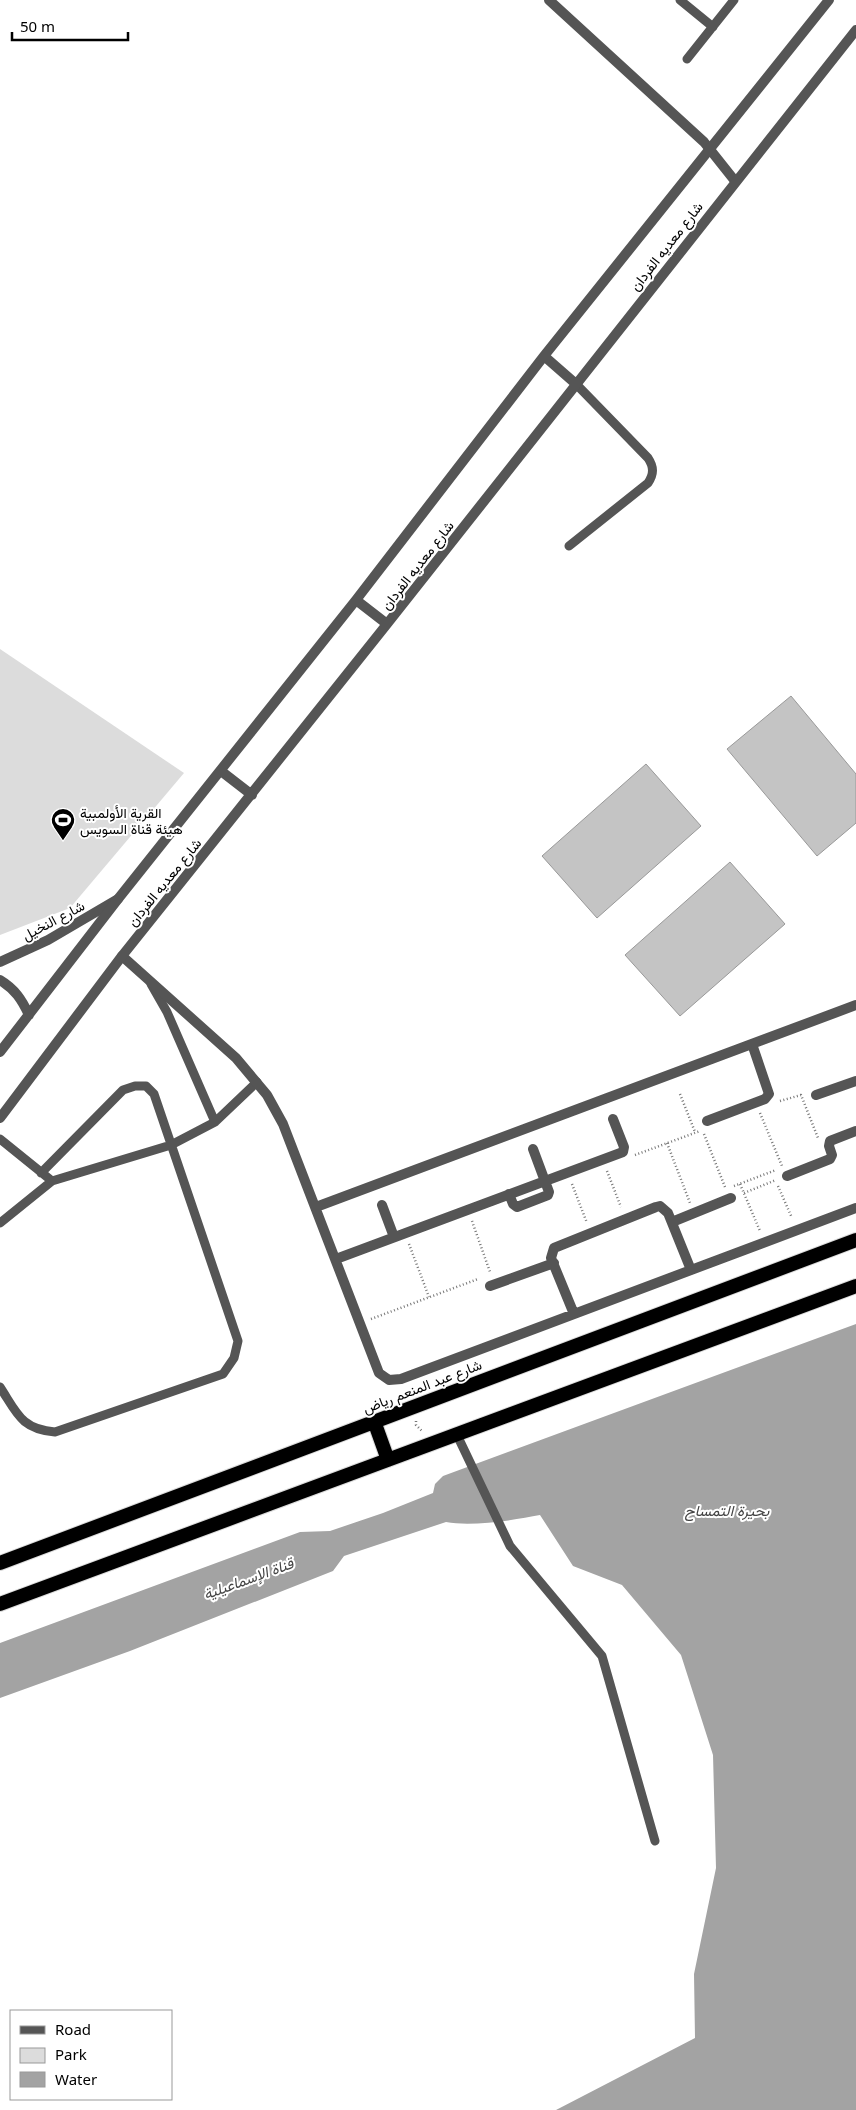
<svg xmlns="http://www.w3.org/2000/svg" width="856" height="2110" font-family="'Noto Sans',Vazirmatn,sans-serif">
	<style>
		.green { fill: #dcdcdc }
		.water { fill: #a3a3a3 }
		.building { fill: #c4c4c4; stroke: #999 }
		.lines { fill: none; stroke-linecap: round; stroke-linejoin: round }
		.trunk-casing { stroke: #dbdbdb; stroke-width: 16 }
		.path { stroke: #777; stroke-width: 2.5; stroke-dasharray: 1 2.5; stroke-linecap: butt }
		.service { stroke: #555; stroke-width: 9 }
		.minor { stroke: #555; stroke-width: 10 }
		.tertiary { stroke: #555; stroke-width: 10 }
		.trunk { stroke: #000; stroke-width: 14 }
		.labels { text-anchor: middle; dominant-baseline: central; stroke-width: 4; stroke-linejoin: round; paint-order: stroke }
		.street-label { font-size: 14px; fill: #000; stroke: #fff }
		.poi-label { font-size: 14px; fill: #000; stroke: #fff; text-anchor: start }
		.water-label { font-size: 15px; font-style: italic; fill: #444; stroke: #fff }
	</style>
	<rect width="100%" height="100%" fill="#fff"/>
	<!-- green -->
	<path class="green" d="M0,649L184,773L70,908L0,935Z"/>
	<!-- water -->
	<path class="water" d="M856,1324V2110H556L695,2038L694,1974L716,1868L713,1755L681,1655L622,1585L573,1566L540,1515C514,1520 472,1527 446,1522L344,1556L333,1571L130,1651L0,1698V1643L300,1532L330,1531L383,1513L433,1493L435,1484L443,1476Z"/>
	<!-- building -->
	<path class="building" d="M791,696L856,774V823L817,856L727,749Z
		M646,764L701,826L597,918L542,856Z
		M730,862L785,924L680,1016L625,955Z"/>
	<g class="lines">
		<!-- trunk casing -->
		<g class="trunk-casing">
			<path id="trunk" d="M374,1421L388,1460
				M0,1563L856,1240
				M0,1604L856,1286"/>
		</g>
		<!-- path -->
		<path class="path" d="M680,1094L695,1132
			M780,1101L801,1095L818,1138
			M760,1113L782,1166
			M704,1134L725,1187
			M667,1143L690,1203
			M635,1155L700,1131
			M607,1171L621,1207
			M572,1184L587,1223
			M740,1184L760,1231
			M734,1186L776,1170
			M778,1186L792,1218
			M744,1193L776,1180
			M472,1221L490,1272
			M409,1244L429,1297
			M371,1319L478,1279
			M416,1421V1425L422,1431"/>
		<!-- service -->
		<path class="service" d="M680,0L713,27
			M687,59L734,0
			M569,546L648,483C654,474 654,467 648,458L576,384
			M151,984L167,1012L215,1122
			M0,1139L52,1181
			M0,1223L52,1181L171,1145L215,1122L257,1082
			M0,1387C17,1413 21,1429 55,1432L223,1374L234,1358L238,1341L154,1094L146,1086H135L123,1090L41,1173
			M457,1435L510,1546L602,1656L655,1841"/>
		<!-- minor -->
		<path class="minor" d="M549,0L704,142L735,181
			M122,956L236,1058L267,1095L283,1124L379,1373L389,1380L401,1379L856,1208
			M0,962L48,940L118,899
			M816,1095L856,1081
			M707,1121L765,1099L769,1094L752,1044
			M787,1176L830,1159L832,1155L829,1146L830,1141L856,1131
			M509,1194L513,1204L517,1207L548,1195L549,1192L533,1149
			M382,1205L394,1237
			M316,1207L856,1005
			M672,1222L731,1198
			M336,1259L623,1152L624,1147L613,1119
			M490,1286L554,1263
			M574,1314L551,1258L554,1248L656,1207L660,1206L668,1213L691,1270"/>
		<!-- tertiary -->
		<path class="tertiary" d="M544,356L576,384
			M356,600L387,624
			M221,771L252,795
			M0,980C15,989 22,1000 29,1015
			M0,1052L118,899L356,600L544,356L829,0
			M0,1118L122,956L387,624L856,30"/>
		<!-- trunk -->
		<use href="#trunk" class="trunk"/>
	</g>
	<!-- icons -->
	<defs>
		<g id="stadium-pin" transform="scale(1.25)"><path d="M0 17L-7.5 6A9.5 9.5 0 1 1 7.5 6Z" fill="#000" stroke="#fff"/><path d="M0-5a6.5 5 0 1 0 0 10a6.5 5 0 1 0 0-10ZM-3.5-1.8h7v3.6h-7Z" fill="#fff"/></g>
	</defs>
	<g fill-rule="evenodd">
		<use href="#stadium-pin" x="63" y="820"/>
	</g>
	<g class="labels">
		<!-- street labels -->
		<g class="street-label">
			<text transform="translate(666 246) rotate(-52)">شارع معديه الفردان</text>
			<text transform="translate(417 565) rotate(-52)">شارع معديه الفردان</text>
			<text transform="translate(164 882) rotate(-51)">شارع معديه الفردان</text>
			<text transform="translate(53 920) rotate(-28)">شارع النخيل</text>
			<text transform="translate(422 1386) rotate(-21)">شارع عبد المنعم رياض</text>
		</g>
		<!-- poi labels -->
		<g class="poi-label">
			<text x="80" y="812">القرية الأولمبية<tspan x="80" dy="16">هيئة قناة السويس</tspan></text>
		</g>
		<!-- water labels -->
		<g class="water-label">
			<text x="727" y="1510">بحيرة التمساح</text>
			<text transform="translate(248 1578) rotate(-20)">قناة الإسماعيلية</text>
		</g>
	</g>
	<!-- legend -->
	<rect x="10" y="2010" width="162" height="90" fill="#ffffff" stroke="#999999"/>
	<rect x="20" y="2026" width="25" height="8" fill="#555555" stroke="#999999"/>
	<text x="55" y="2035" font-size="15" fill="#000000">Road</text>
	<rect x="20" y="2048" width="25" height="15" fill="#dcdcdc" stroke="#999999"/>
	<text x="55" y="2060" font-size="15" fill="#000000">Park</text>
	<rect x="20" y="2072" width="25" height="15" fill="#a3a3a3" stroke="#999999"/>
	<text x="55" y="2085" font-size="15" fill="#000000">Water</text>
	<!-- scale -->
	<path d="M12 32v8h116v-8" fill="none" stroke="#000000" stroke-width="2.5"/>
	<text x="20" y="32" font-size="15" fill="#000000" stroke="#ffffff" stroke-width="4" paint-order="stroke">50 m</text>
</svg>
